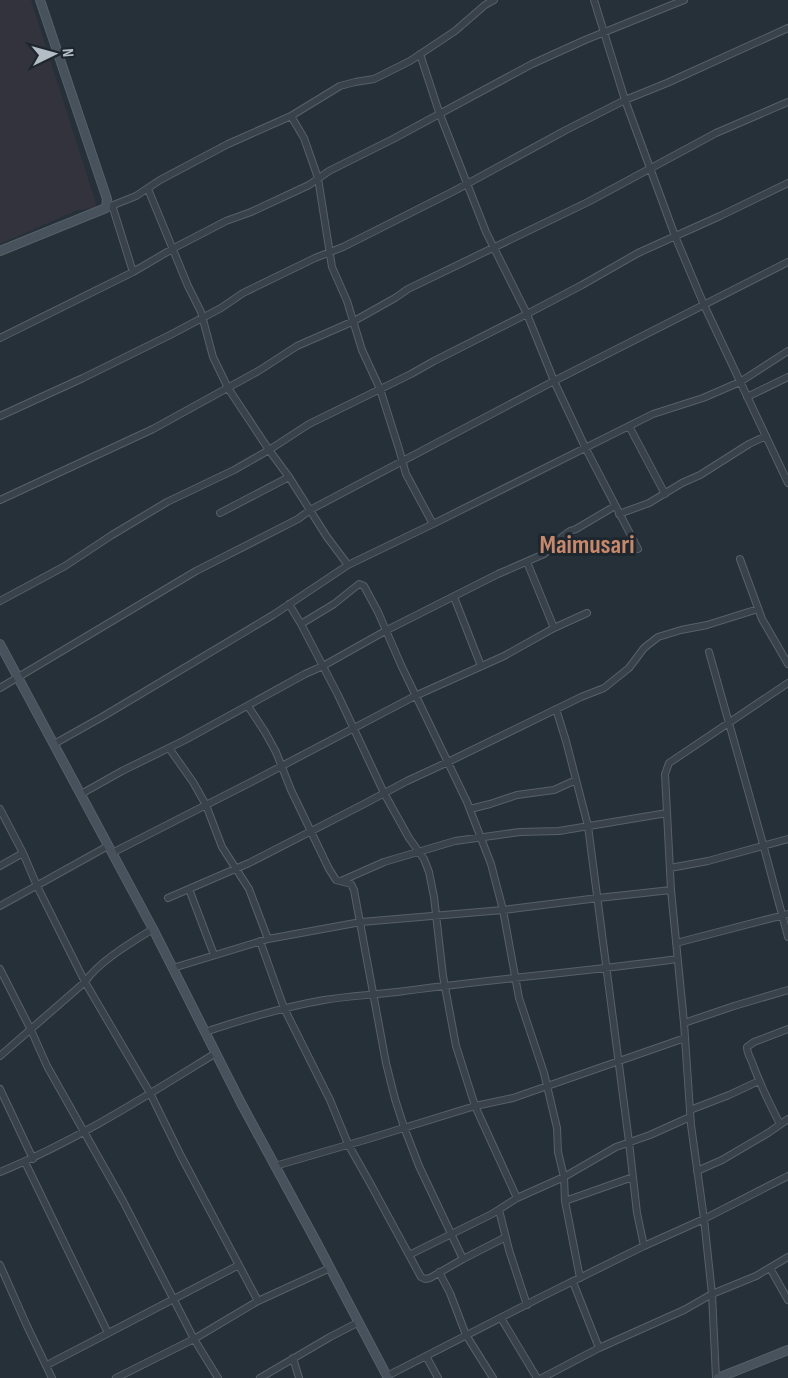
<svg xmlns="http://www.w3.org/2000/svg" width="788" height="1378" font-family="'Sofia Sans Condensed',sans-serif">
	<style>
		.medical { fill: #33333e }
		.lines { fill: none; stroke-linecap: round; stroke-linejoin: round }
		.minor-casing { stroke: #576067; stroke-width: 8 }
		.secondary-casing { stroke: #576067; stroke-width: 10 }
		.minor { stroke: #39424a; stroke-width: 6 }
		.secondary { stroke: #47525c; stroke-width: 8 }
		.labels { text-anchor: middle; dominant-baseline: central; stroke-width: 6; stroke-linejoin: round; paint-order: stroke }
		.district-label { font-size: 26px; font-weight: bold; fill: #c8886c; stroke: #1e272e }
	</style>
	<rect width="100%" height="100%" fill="#253039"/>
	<!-- medical -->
	<path class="medical" d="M0,0H31L95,200L96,208L78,210L0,244Z"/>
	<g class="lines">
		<!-- minor casing -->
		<g class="minor-casing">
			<path id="minor" d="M594,0L625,100L675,236L704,305L788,483
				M420,54L439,112L486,232L527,314L554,381L585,447L638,549
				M291,116L304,138L318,178L332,267L347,301L362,350L380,389L399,449L406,474L433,524
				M148,189L188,286L201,312L213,357L228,388L269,450L289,477L327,537L348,565
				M112,205L133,272
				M106,208L136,196L160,180L228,144L291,116L340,86L355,82L374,79L410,61L455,31L485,5L494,0
				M0,338L133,272L174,248L226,221L251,212L309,185L329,171L393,139L532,64L585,40L684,0
				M747,397L788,377
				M0,416L83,378L170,335L221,308L243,293L315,258L343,247L454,191L566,130L625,100L667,83L788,28
				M629,426L665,494
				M0,500L153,429L260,370L297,346L354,321L395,298L408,289L588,202L716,133L788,102
				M220,513L289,477
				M619,514L649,503L682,483L700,475L749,444L766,436
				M740,559L762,619L788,664
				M527,562L554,628
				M454,597L481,666
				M0,601L65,566L112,535L167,502L234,470L269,450L309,424L411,374L434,361L527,314L582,285L638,253L720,216L788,183
				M289,604L301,624L338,695L384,793L409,838L424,859L429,872L434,897L443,976L456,1046L475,1106L517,1198
				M301,624L334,604L359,584L364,586L378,612L401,665L467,802L491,864L503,910L519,998L544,1073L557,1128L558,1152L564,1177L565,1201L580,1278
				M709,652L763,844L788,937
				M0,688L196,571L298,519L310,510L554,381L788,262
				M248,706L265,732L276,752L291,790L329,869L336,880L351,884L354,890L386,1063L395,1099L404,1127L419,1166L463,1259
				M556,709L566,741L588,826L629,1142L637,1213L644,1246
				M54,744L102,717L273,615L348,565L433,524L653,414L703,398L740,382L788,351
				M169,748L193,782L206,805L222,847L249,889L268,939
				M81,794L122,771L185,740L305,674L323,666L387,630L498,574L544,554L562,537L570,531L576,529L615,506
				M0,809L23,853L0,866
				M470,809L490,804L517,795L554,790L576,780
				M23,853L37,886L85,982L150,1093L181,1156L258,1301
				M112,853L257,779L415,696L504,656L554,628L587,613
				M670,868L708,861L788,839
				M341,881L384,862L455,841L520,832L559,831L667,813
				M189,889L214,955
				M168,898L249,863L364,804L407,781L448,762L581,697L604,688L629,668L644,648L658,637L681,630L707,625L758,609
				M0,906L108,846
				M260,941L284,1008L330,1100L348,1144L370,1183L421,1277L425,1279L430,1278L463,1259L506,1237
				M676,943L788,914
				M173,968L268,939L361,922L503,910L598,898L671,890
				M0,969L31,1030L47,1066L123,1201L194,1339L218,1378
				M684,1023L734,1006L788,990
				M205,1032C244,1019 283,1007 324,1000C348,996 372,995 397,992C490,979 584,972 677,959
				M0,1056L85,982C98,962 132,942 153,929
				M0,1089L33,1159
				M690,1110L729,1095L759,1081
				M780,1124C770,1105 761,1086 753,1065C751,1058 747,1054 747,1047L754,1042L788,1029
				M25,1162L108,1333
				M275,1166L368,1139L475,1106L513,1098L685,1038
				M697,1171L722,1160L768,1133L788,1119
				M0,1172C76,1141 146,1096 216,1053
				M565,1201L633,1177
				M499,1210L509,1250L527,1305
				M409,1255L492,1214L517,1198L564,1177L616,1147L650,1135L690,1117
				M0,1265L27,1326L52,1378
				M770,1268L788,1300
				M439,1272L450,1293L466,1335L493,1378
				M573,1282L599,1348
				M501,1318L537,1378
				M426,1356L438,1378
				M293,1358L299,1378
				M47,1365L239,1265
				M387,1376L543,1296L644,1246L704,1219L788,1176
				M116,1378L194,1339L258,1301L330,1268
				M260,1378L330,1337L359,1322
				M542,1378L599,1348L684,1310L712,1294L756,1276L788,1257
				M716,1378L712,1294L704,1219L691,1125L684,1023L671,890L665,774L669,763L788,683"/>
		</g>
		<!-- secondary casing -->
		<g class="secondary-casing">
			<path id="secondary" d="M0,251L106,208L107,199L40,0
				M0,644L153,929L241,1103L318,1245L388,1378
				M718,1378L788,1350"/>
		</g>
		<!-- minor -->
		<use href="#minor" class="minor"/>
		<!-- secondary -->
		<use href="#secondary" class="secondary"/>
	</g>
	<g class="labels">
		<!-- district labels -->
		<g class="district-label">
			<text x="587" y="545">Maimusari</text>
		</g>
	</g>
	<!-- north arrow -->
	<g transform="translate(54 54) rotate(85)" stroke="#1e272e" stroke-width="4.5" paint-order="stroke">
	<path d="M0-4.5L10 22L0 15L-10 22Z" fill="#b4bdc5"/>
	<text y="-9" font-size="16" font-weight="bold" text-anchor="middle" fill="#b4bdc5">N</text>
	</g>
</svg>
